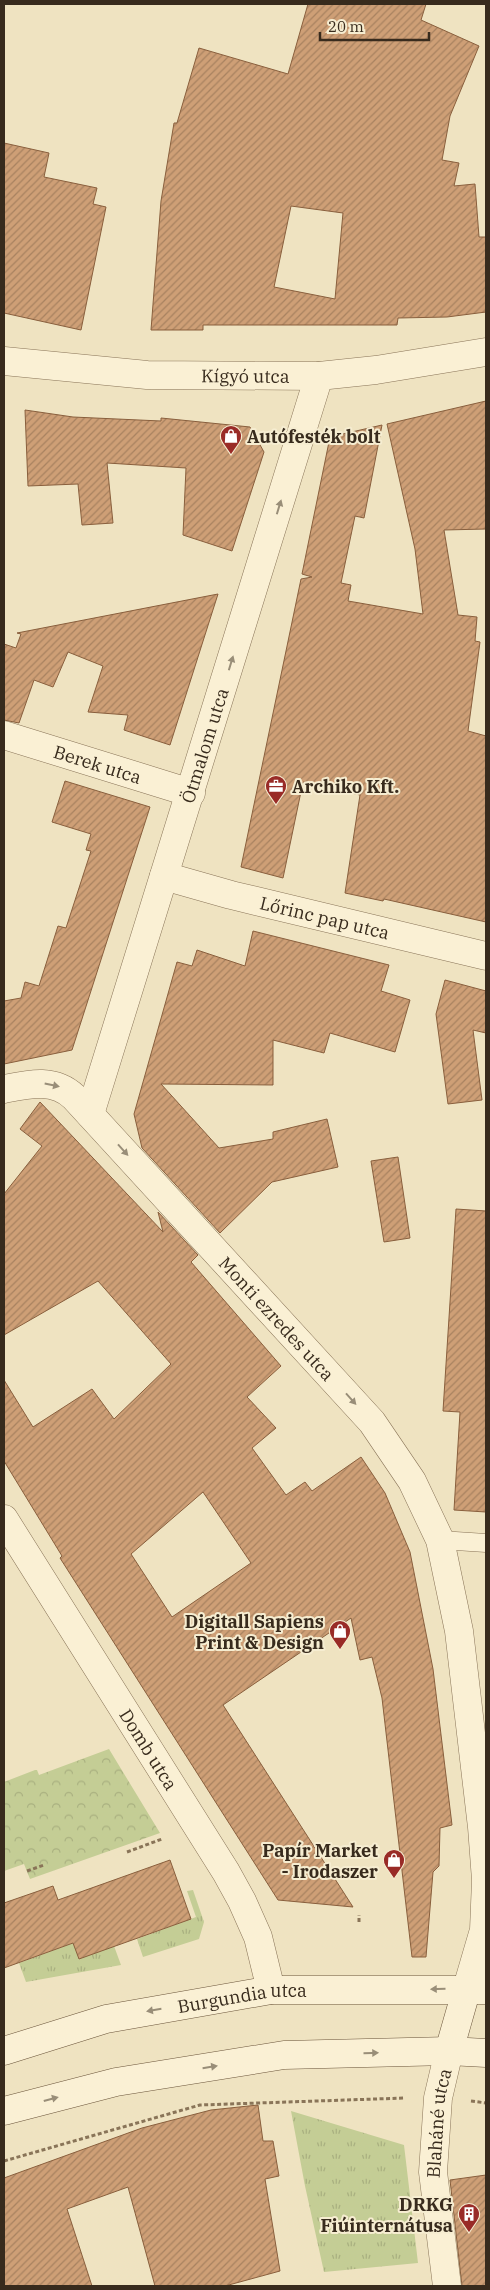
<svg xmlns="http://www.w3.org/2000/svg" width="490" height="2290" font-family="'IBM Plex Serif',serif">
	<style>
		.grass { fill: url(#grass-tufts) }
		.park { fill: url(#park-crowns) }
		.building { fill: url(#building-hatch); stroke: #895f3d; fill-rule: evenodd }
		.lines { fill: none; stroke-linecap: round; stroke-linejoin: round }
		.lane-casing { stroke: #897458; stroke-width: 19 }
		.street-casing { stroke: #897458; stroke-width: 29 }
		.secondary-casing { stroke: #6b553b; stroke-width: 29 }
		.path { stroke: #897458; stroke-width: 3; stroke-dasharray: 4 2.5; stroke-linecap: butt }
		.lane { stroke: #faf0d4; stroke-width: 18 }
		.street { stroke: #faf0d4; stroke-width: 28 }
		.secondary { stroke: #faf0d4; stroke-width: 28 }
		.oneway { fill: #998e78 }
		.labels { text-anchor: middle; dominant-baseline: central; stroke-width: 4; stroke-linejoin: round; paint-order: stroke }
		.street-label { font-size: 18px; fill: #382b1d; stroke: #f6edd1 }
		.poi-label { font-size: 18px; font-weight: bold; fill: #382b1d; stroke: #f6edd1; text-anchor: end }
	</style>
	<defs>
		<pattern id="grass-tufts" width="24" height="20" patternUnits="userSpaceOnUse" patternTransform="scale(1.25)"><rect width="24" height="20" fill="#c4cd95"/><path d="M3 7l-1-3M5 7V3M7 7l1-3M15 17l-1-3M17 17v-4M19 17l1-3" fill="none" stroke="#a9b080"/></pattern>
		<pattern id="park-crowns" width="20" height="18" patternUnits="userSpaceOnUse" patternTransform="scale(1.25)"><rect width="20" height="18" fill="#c4cd95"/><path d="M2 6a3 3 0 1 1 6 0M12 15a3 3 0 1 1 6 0" fill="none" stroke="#a9b080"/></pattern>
		<pattern id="building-hatch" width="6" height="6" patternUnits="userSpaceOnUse" patternTransform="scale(1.25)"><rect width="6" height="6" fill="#ce9f76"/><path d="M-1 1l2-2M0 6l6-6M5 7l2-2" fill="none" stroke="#a88260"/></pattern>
	</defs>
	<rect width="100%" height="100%" fill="#efe3c1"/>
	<!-- grass -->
	<path class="grass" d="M193,1890L204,1922L199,1939L143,1957L137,1939L196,1917L187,1891Z
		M73,1943L114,1946L121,1965L26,1982L19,1963Z
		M291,2111L404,2145L418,2263L324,2272L305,2186Z"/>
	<!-- park -->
	<path class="park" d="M109,1749L160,1833L30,1879L24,1864L4,1871V1782L35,1770H37L39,1775Z"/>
	<!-- building -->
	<path class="building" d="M308,4H426L421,20L479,46L450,116L442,160L459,163L454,186L475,184L479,237H486V312L447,317L398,318L397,325H203V330H151L161,201L174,123H177L199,48L288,74ZM291,206L343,213L335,299L274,287Z
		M4,143L49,153L44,177L97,188L93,204L106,207L81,330L4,313Z
		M486,401V529L444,530L458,615L477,617L475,641L480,642L468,731L486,736V922L384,899L383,901L345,893L360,795L303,782L283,878L241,867L301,579L312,577L302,574L330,437L382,425L364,518L355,516L341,583L351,585L348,601L423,614L415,549L387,424Z
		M25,410L73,417L161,421V418L250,427L264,452L232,551L183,535L186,468L107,463L113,523L82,525L78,484L28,486Z
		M218,594L170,745L124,730L128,715L88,712L103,666L68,652L53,687L34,680L19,723L4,720V644L16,648L21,634L17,633Z
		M65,781L150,807L72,1050L4,1064V1001L21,998L25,982L39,986L58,926L66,928L91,851L86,850L91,834L52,822Z
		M253,931L389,965L381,991L410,1000L395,1052L330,1033L324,1053L273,1040V1085L161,1084L219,1148L273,1139V1132L327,1119L338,1167L272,1182L220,1233L142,1148L134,1114L177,962L192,966L197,950L245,966Z
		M445,980L486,991V1033L473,1030L482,1100L448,1104L436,1014Z
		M40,1102L163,1232L158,1212L198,1255L191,1262L281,1366L247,1397L276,1428L252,1448L286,1495L305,1482L312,1491L361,1457L385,1493L410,1552L433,1669L452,1825L440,1828L439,1866L433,1872L426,1957H412L382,1698L372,1657L360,1660L351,1618L223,1705L353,1907L278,1900L60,1558L62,1556L4,1461V1380L33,1427L92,1389L114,1419L171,1364L98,1281L4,1335V1194L42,1146L20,1129ZM203,1492L251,1563L172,1617L131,1554Z
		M398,1157L410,1238L384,1242L371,1161Z
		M456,1209L486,1211V1512L454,1510L460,1412L443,1411Z
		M170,1860L191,1919L79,1959L73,1943L4,1968V1903L53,1886L58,1900Z
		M258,2105L263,2141H273L279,2176L265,2179L280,2271L225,2286H155L128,2187L67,2209L92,2286H4V2178L142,2128L211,2110Z
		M486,2175V2286H462L450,2180Z"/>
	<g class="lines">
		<!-- lane casing -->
		<g class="lane-casing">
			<path id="lane" d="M440,1540L486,1543"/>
		</g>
		<!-- street casing -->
		<g class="street-casing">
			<g id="street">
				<path id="s1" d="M4,361L147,375L319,376L376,370L486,352"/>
				<path id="s2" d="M4,735L191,793"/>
				<path id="s3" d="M164,876L231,895L486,956"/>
				<path id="s4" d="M4,1089C29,1084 54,1078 74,1097L372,1422L412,1481L440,1540L459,1631L482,1827L486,1880L484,1930L467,1988"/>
				<path id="s5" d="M90,1114L319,376"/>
				<path id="s6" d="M4,1519L226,1872L242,1901L258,1937L271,1990"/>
				<path id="s7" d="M447,2286L433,2172L438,2098L449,2051"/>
			</g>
		</g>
		<!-- secondary casing -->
		<g class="secondary-casing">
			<g id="secondary">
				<path id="s8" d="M4,2051L106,2019L271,1990H486"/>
				<path d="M449,2051L467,1988"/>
				<path d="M4,2111L116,2082L284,2055L449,2051L486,2053"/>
			</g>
		</g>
		<!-- path -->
		<path class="path" d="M127,1852L162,1839
			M27,1871L44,1865
			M359,1922V1915
			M471,2101L486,2103
			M4,2161L200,2105L405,2098"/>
		<!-- lane -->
		<use href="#lane" class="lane"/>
		<!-- street -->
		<use href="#street" class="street"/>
		<!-- secondary -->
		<use href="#secondary" class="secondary"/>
	</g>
	<!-- one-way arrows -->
	<defs><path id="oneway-solid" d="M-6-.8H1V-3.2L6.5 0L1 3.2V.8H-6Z" transform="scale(1.25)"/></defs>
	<g class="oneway">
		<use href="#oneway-solid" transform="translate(279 507) rotate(-73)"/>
		<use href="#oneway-solid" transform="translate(231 663) rotate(-73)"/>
		<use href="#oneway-solid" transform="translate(52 1085) rotate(12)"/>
		<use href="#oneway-solid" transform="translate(123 1150) rotate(48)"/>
		<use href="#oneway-solid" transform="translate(351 1399) rotate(48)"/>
		<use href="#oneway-solid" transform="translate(438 1989) rotate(179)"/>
		<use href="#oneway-solid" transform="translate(154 2010) rotate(170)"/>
		<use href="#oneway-solid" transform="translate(371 2053) rotate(-1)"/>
		<use href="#oneway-solid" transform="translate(210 2067) rotate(-9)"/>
		<use href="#oneway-solid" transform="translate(51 2099) rotate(-15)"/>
	</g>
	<!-- icons -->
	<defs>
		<g id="shop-pin" transform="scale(1.125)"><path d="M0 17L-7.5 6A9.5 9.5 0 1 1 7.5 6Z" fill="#992b27" stroke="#f6edd1"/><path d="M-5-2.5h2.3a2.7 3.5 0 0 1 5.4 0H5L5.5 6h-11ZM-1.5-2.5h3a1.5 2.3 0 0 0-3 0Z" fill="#fff"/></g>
		<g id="office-pin" transform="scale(1.125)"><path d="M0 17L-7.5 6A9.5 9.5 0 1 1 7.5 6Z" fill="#992b27" stroke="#f6edd1"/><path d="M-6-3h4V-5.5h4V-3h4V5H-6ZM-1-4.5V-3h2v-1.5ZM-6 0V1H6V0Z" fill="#fff"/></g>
		<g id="building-pin" transform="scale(1.125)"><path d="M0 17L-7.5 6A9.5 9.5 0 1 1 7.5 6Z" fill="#992b27" stroke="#f6edd1"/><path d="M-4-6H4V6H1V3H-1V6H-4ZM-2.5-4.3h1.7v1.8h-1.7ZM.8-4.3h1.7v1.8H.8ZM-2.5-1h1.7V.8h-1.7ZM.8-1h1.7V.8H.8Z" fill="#fff"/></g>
	</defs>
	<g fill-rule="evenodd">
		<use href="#shop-pin" x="231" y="436"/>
		<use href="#office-pin" x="276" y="786"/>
		<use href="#shop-pin" x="340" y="1631"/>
		<use href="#shop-pin" x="394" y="1860"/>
		<use href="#building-pin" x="469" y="2214"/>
	</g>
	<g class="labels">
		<!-- street labels -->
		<g class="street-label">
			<text stroke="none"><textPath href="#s1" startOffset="242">Kígyó utca</textPath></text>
			<text stroke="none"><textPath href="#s5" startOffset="386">Ötmalom utca</textPath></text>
			<text stroke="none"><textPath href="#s2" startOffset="98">Berek utca</textPath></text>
			<text stroke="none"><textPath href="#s3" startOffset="166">Lőrinc pap utca</textPath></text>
			<text stroke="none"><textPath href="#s4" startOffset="374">Monti ezredes utca</textPath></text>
			<text stroke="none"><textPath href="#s6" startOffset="272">Domb utca</textPath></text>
			<text stroke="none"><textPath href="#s8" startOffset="245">Burgundia utca</textPath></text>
			<text stroke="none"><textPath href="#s7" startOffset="164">Blaháné utca</textPath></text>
		</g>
		<!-- poi labels -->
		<g class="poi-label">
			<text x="247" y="436" text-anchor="start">Autófesték bolt</text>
			<text x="292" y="786" text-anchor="start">Archiko Kft.</text>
			<text x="324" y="1621">Digitall Sapiens<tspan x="324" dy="21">Print &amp; Design</tspan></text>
			<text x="378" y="1850">Papír Market<tspan x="378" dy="21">- Irodaszer</tspan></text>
			<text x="453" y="2204">DRKG<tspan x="453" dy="21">Fiúinternátusa</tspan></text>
		</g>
	</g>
	<!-- border -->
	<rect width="490" height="2290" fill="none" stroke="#382b1d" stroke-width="10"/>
	<!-- scale -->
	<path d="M320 32v8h109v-8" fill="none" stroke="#382b1d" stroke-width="2.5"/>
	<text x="328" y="32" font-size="15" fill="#382b1d" stroke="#f6edd1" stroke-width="4" paint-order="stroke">20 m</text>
</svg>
